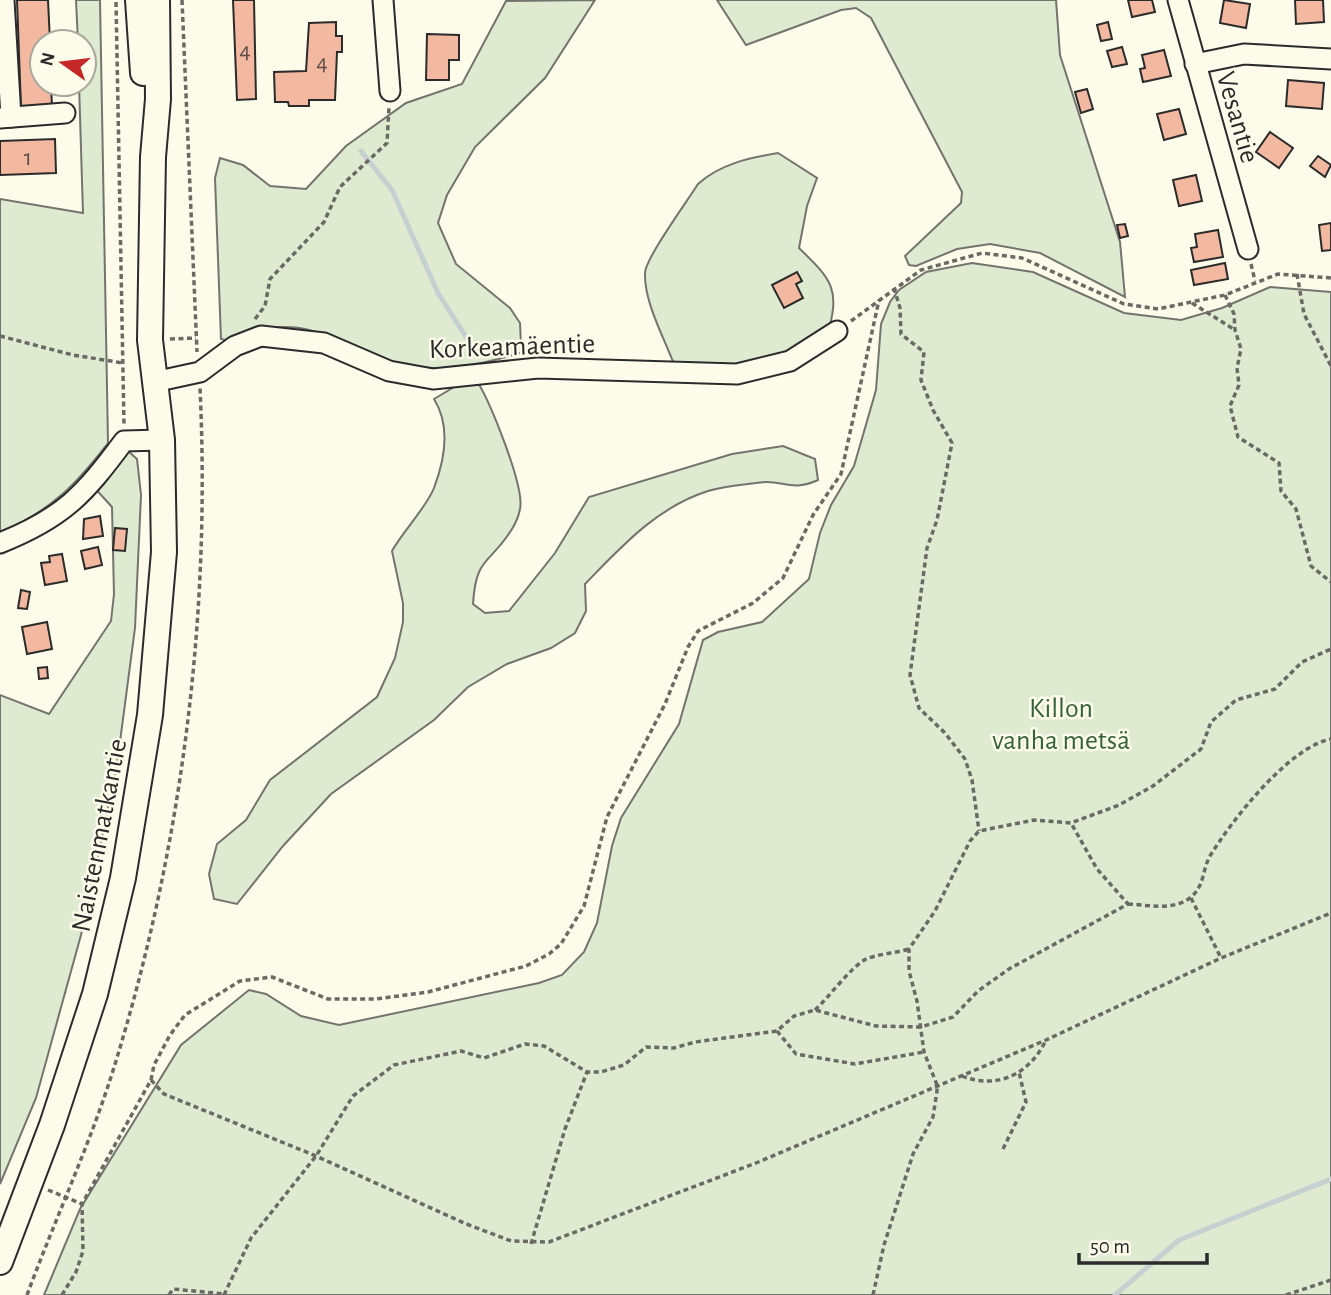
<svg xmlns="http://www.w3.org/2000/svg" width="1331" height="1295" font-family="'Alegreya Sans',sans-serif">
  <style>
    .green { fill: #deebd1; stroke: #74746e; stroke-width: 2 }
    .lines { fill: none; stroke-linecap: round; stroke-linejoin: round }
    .stream { stroke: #c7d0d0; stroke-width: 5 }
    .building { fill: #f2b8a0; stroke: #2b2b2b; stroke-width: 2 }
    .minor-casing { stroke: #2b2b2b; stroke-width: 23 }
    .major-casing { stroke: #2b2b2b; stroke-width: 28 }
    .path { stroke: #6a6964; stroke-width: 3.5; stroke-dasharray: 5 3.5; stroke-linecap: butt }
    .minor { stroke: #fdfbea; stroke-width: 19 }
    .major { stroke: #fdfbea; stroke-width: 24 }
    .labels { text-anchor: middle; stroke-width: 5; stroke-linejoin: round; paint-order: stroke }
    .number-label { font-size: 24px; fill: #5d4e48 }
    .street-label { font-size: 28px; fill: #2b2b2b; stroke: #fdfbea }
    .park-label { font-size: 28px; fill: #34623c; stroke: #fdfbea }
  </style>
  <rect width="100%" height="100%" fill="#fdfbea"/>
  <!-- green -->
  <g class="green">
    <path d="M76 0H100L108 443C74 487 51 510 0 533V199L83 213 79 84H84V42H78Z"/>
    <path d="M595 0 545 78 475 147 447 195 438 223 456 264 510 308 520 323 521 345 527 351C489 362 453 373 412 366 340 355 311 302 230 341L221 339 215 178 220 158 243 165 270 186 306 189 346 146 406 103 462 84 506 1Z"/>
    <polygon points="717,0 1056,0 1060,55 1120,242 1125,297 1040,253 990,244 957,249 916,266 909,265 905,256 961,203 962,192 871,18 856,8 841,10 746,45"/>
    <path d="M778 153 817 178 807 206 799 248C832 280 841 289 827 336L771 364 675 367C665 339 644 303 645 273 645 259 688 200 698 184 720 164 749 158 778 153Z"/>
    <polygon points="972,263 1033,272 1124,313 1181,320 1222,308 1270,287 1331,292 1331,1295 44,1295 80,1209 181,1045 249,990 266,994 301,1016 339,1025 539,983 562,975 584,952 597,923 612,846 621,818 679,724 703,640 718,632 762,622 809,579 820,533 831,505 854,466 876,390 881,324 890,302 899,290 926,272"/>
    <path d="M466 380 477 381C490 402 525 487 520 509 519 515 515 524 512 529 490 565 476 555 473 604L485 613 509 611 555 553 589 497 732 454 783 446 815 459 818 480C790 493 782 478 756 483 740 485 723 486 708 491 657 507 621 547 585 584L586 611 575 633 551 648 507 664 468 687 434 720 331 794 283 846 237 904 214 899 209 874 217 844 246 820 270 780 377 697 395 658 403 622V603L392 551C403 531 426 508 434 488 445 459 451 426 434 399Z"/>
    <polygon points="128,451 137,459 141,495 135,628 116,772 81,935 36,1098 0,1184 0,695 49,714 111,621 114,594 112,507 92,485"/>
  </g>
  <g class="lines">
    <!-- stream -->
    <g class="stream">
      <polyline points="361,151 392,190 438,293 468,340"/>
      <polyline points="1115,1295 1179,1240 1331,1179"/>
    </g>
  </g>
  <!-- building -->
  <g class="building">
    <polygon points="17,0 48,0 50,42 42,42 42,84 51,84 52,107 21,108"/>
    <polygon points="233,0 254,0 256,99 237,100"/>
    <polygon points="1128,0 1152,0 1155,12 1132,17"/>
    <polygon points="1224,0 1250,4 1246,28 1220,23"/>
    <polygon points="1295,0 1323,0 1324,22 1296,24"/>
    <polygon points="336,22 336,36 342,36 342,52 337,52 335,100 309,100 309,106 289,106 288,102 275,102 274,72 306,71 309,23"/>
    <polygon points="1108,22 1112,39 1101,41 1097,25"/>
    <polygon points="427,34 459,35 459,60 449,60 449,80 426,80"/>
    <polygon points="1122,47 1127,64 1112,67 1107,51"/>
    <polygon points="1164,50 1171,76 1143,82 1140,69 1145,68 1142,55"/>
    <polygon points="1288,80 1324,83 1322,109 1286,106"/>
    <polygon points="1087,89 1093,109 1081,113 1075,92"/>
    <polygon points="1179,109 1186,134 1164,140 1157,114"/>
    <polygon points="1270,132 1293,148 1279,168 1256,152"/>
    <polygon points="55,139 56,173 0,175 0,141"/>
    <polygon points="1318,156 1331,165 1325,177 1310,166"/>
    <polygon points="1196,175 1202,201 1179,206 1173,180"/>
    <polygon points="1331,223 1331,250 1322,251 1319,225"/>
    <polygon points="1125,224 1128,236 1120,238 1117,225"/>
    <polygon points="1218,230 1223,257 1194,262 1191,248 1197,247 1195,234"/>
    <polygon points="1225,263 1228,279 1194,285 1191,270"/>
    <polygon points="797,272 802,281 796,284 803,298 784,308 772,285"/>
    <polygon points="100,516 103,536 83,539 84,519"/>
    <polygon points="115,528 127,529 125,551 113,550"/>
    <polygon points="98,547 102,565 85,569 81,551"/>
    <polygon points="62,554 67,581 45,585 41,563 50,562 49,556"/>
    <polygon points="21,590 30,592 27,609 18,608"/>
    <polygon points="47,622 52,649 27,654 22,627"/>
    <polygon points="47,667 48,678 39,679 38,668"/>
  </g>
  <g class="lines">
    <!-- minor casing -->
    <g class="minor-casing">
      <g id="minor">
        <polyline points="4,0 11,117"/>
        <polyline points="383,0 390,91"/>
        <polyline points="1178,0 1248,249"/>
        <polyline points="1195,64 1244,54 1331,59"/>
        <polyline points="0,118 65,113"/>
        <polyline points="154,382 200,372 235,346 261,336 324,343 389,371 433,379 538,368 737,374 790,361 837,331"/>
        <path d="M0 543C63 518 84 495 124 441L162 440"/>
      </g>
    </g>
    <!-- major casing -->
    <g class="major-casing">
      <g id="major">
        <polyline points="138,0 143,73"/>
        <polyline points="0,1262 52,1125 95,994 123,878 150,715 164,552 162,440 150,340 153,157 158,99 157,0"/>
      </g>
    </g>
    <!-- path -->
    <g class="path">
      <polyline points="182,0 197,352"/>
      <polyline points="116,2 124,425"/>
      <polyline points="1251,264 1255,281"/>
      <polyline points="1297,274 1304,314 1331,366"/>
      <polyline points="894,288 900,308 901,334 924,352 921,380 933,410 952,443 937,520 927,548 910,675 919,708 945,733 965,759 972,780 979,831"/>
      <polyline points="1225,295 1234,314 1235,330 1241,349 1237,368 1239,385 1230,406 1238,437 1279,463 1281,491 1296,509 1311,566 1331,582"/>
      <polyline points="1192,303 1235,330"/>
      <polyline points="255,319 265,306 270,279 324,222 340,187 387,143 389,107"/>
      <polyline points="851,321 921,270 982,253 1022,258 1124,304 1158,309 1225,295 1278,274 1331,278"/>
      <polyline points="0,336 73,355 123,363"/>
      <polyline points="170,339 196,338"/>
      <polyline points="1191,898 1221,958"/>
      <path d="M1128 904C1149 905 1172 911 1190 898 1205 886 1202 870 1210 856 1232 820 1289 747 1331 739"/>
      <path d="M815 1010C830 996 850 968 866 959 878 954 896 953 909 949"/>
      <polyline points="777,1031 796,1054 855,1064 924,1052"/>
      <path d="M962 1076C997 1090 1030 1074 1046 1040"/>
      <polyline points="151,1080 164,1094 316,1156 464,1223 511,1241 549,1242 756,1163 1046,1040 1221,958 1331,913"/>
      <polyline points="1003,1149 1026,1102 1019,1072"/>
      <polyline points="48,1190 82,1204"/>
      <polyline points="531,1244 565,1129 587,1072"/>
      <path d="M27 1295C54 1222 87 1151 111 1077 181 855 211 620 200 388"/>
      <polyline points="62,1295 76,1272 83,1251 82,1204 151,1080 154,1065 170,1035 185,1015 240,981 272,977 328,999 376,999 428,992 526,966 549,954 561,944 584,906 607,817 665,704 688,647 698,631 753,603 783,578 813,515 841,474 879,300"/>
      <polyline points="169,1295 173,1289 225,1294"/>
      <polyline points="224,1295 251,1238 316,1156 353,1096 394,1065 461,1051 484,1058 525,1044 544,1046 587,1072 601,1072 624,1065 646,1047 674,1048 695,1042 777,1031 794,1016 815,1010 876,1026 921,1027 953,1017 978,991 1009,969 1128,904 1097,869 1071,823"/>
      <polyline points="873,1295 884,1245 913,1154 933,1117 937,1091 937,1085 924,1052 917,1001 909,971 909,949 935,911 970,841 979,831 1034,820 1071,823 1119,805 1153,786 1201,749 1211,722 1236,700 1275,689 1302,662 1331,649"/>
      <polyline points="1286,1295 1331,1280"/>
    </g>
    <!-- minor -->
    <use href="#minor" class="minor"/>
    <!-- major -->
    <use href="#major" class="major"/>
  </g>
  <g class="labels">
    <!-- number labels -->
    <g class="number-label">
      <text x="245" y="58">4</text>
      <text x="322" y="70">4</text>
      <text x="28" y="165">1</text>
    </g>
    <!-- street labels -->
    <g class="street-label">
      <text transform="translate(1239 117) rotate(74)" y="10">Vesantie</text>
      <text transform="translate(512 345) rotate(-2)" y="10">Korkeamäentie</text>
      <text transform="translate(98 835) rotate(-79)" y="10">Naistenmatkantie</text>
    </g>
    <!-- park labels -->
    <g class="park-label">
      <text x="1061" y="717">Killon<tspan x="1061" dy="32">vanha metsä</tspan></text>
    </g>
  </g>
  <!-- north arrow -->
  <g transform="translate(63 63) rotate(284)"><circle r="33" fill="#fdfbea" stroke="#a9a89e" stroke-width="2"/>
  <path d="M0-5L12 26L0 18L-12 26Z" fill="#c62828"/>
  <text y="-10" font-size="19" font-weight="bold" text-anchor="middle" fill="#2b2b2b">N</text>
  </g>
  <!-- scale -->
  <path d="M1079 1253v10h128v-10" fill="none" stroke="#2b2b2b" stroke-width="3.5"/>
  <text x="1090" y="1253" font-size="21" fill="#2b2b2b" stroke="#fdfbea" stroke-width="5" paint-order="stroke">50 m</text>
</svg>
